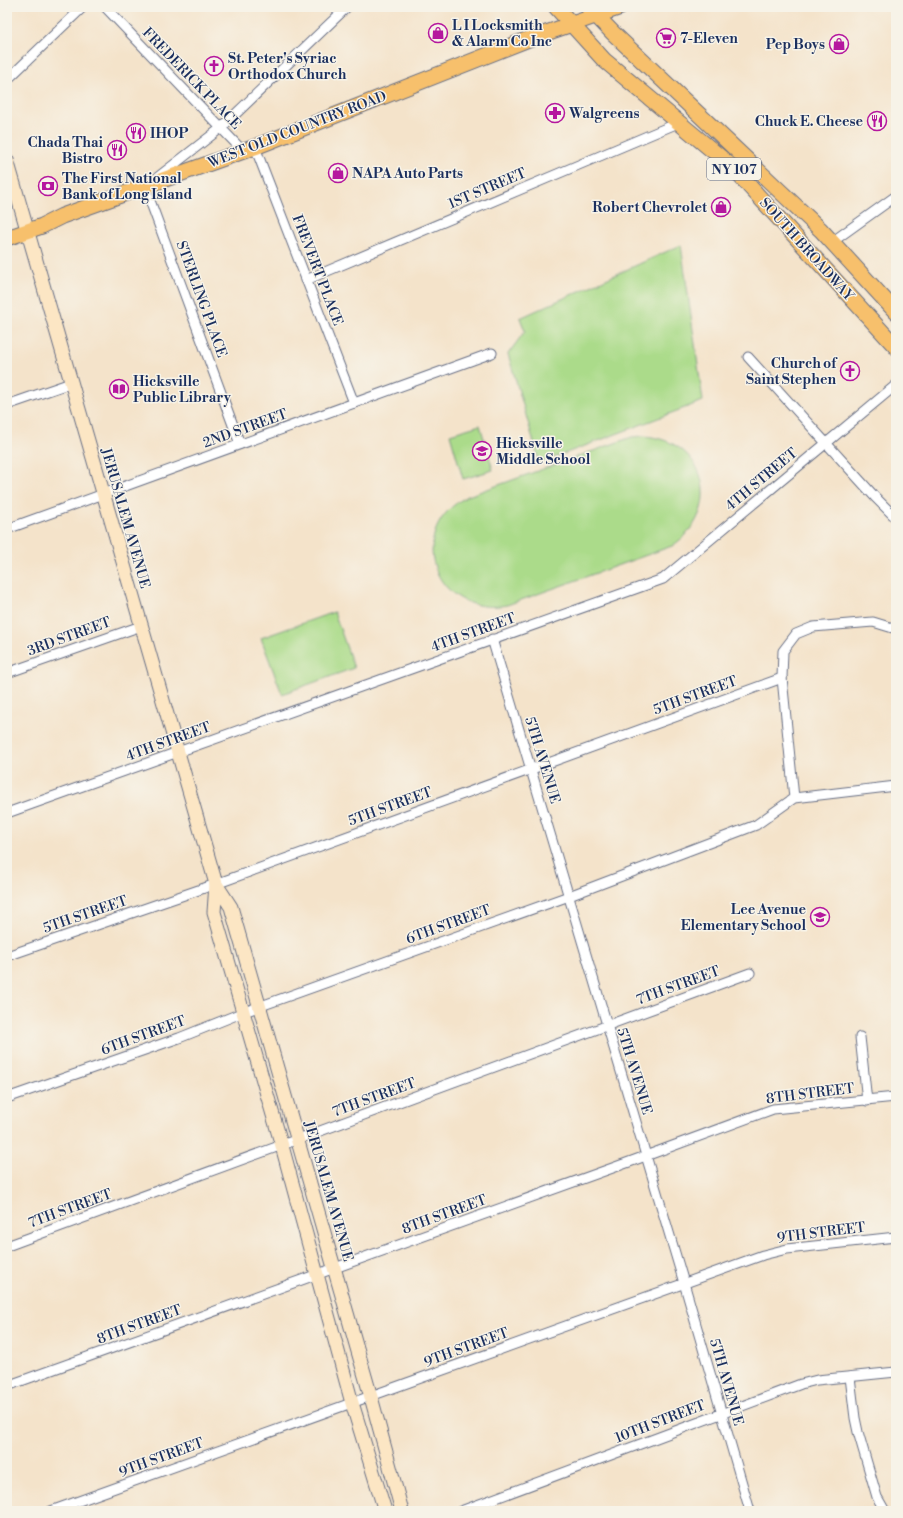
<svg xmlns="http://www.w3.org/2000/svg" width="903" height="1518" font-family="'Libre Bodoni',serif">
  <style>
    .green { fill: #abdb8a; stroke: #638574 }
    .lines { fill: none; stroke-linecap: round; stroke-linejoin: round }
    .street-casing { stroke: #676e84; stroke-width: 11 }
    .secondary-casing { stroke: #676e84; stroke-width: 15 }
    .primary-casing { stroke: #676e84; stroke-width: 17 }
    .street { stroke: #fff; stroke-width: 9 }
    .secondary { stroke: #fce6c4; stroke-width: 13 }
    .primary { stroke: #f7c06c; stroke-width: 15 }
    .labels { text-anchor: middle; stroke-width: 3; stroke-linejoin: round; paint-order: stroke }
    .shield { fill: #f7f3e8; stroke: #5d6a87; stroke-width: 1 }
    .shield-label { font-size: 13px; font-weight: bold; fill: #1b2f5e }
    .poi-label { font-size: 14px; font-weight: bold; fill: #1b2f5e; stroke: #f7f3e8; text-anchor: start }
    .street-label { font-size: 14px; fill: #1b2f5e; stroke: #f7f3e8 }
  </style>
  <rect width="100%" height="100%" fill="#f7f3e8"/>
  <filter id="ink" filterUnits="userSpaceOnUse"><feTurbulence type="fractalNoise" baseFrequency=".025" numOctaves="2"/><feDisplacementMap in="SourceGraphic" scale="8" xChannelSelector="R" yChannelSelector="G"/><feConvolveMatrix kernelMatrix="1 2 1 2 8 2 1 2 1" color-interpolation-filters="sRGB"/></filter>
  <filter id="wash" filterUnits="userSpaceOnUse"><feTurbulence type="fractalNoise" baseFrequency=".012" numOctaves="4" result="noise"/><feDisplacementMap in="SourceGraphic" scale="16" xChannelSelector="R" yChannelSelector="G"/><feGaussianBlur stdDeviation="0.9" result="paint"/><feColorMatrix in="noise" values="0 0 0 0 0 0 0 0 0 0 0 0 0 0 0 0 0 1.4 0 .05"/><feComposite in="paint" operator="in"/></filter>
  <g filter="url(#wash)">
    <rect width="100%" height="100%" fill="#f4e3ca"/>
    <!-- green -->
    <g class="green">
      <polygon points="681,245 703,401 540,463 508,354 525,331 520,318"/>
      <polygon points="480,425 493,470 463,479 450,434"/>
      <path d="M643 436C707 440 725 511 672 546L507 605C434 619 402 530 468 496L632 437Z"/>
      <polygon points="334,612 354,668 282,694 261,638"/>
    </g>
  </g>
  <g filter="url(#ink)">
    <g class="lines">
      <!-- street casing -->
      <g class="street-casing">
        <g id="street">
          <polyline points="105,7 243,151"/>
          <polyline points="7,80 83,7"/>
          <polyline points="255,147 354,403"/>
          <polyline points="832,242 896,196"/>
          <polyline points="306,280 678,123"/>
          <polyline points="748,357 875,497 896,518"/>
          <polyline points="7,405 71,383"/>
          <polyline points="240,444 145,187 221,128 347,7"/>
          <polyline points="7,529 492,353"/>
          <polyline points="492,639 684,1283 750,1511"/>
          <polyline points="7,673 141,626"/>
          <polyline points="794,798 782,678 783,651 796,634 813,627 873,622 896,629"/>
          <polyline points="7,813 663,579 896,385"/>
          <polyline points="7,956 216,884 782,678"/>
          <polyline points="860,1037 867,1101"/>
          <polyline points="7,1098 179,1038 244,1012 569,896 756,825 794,798 896,786"/>
          <polyline points="7,1246 750,973"/>
          <polyline points="850,1377 855,1418 858,1432 877,1497 885,1511"/>
          <polyline points="7,1386 632,1161 773,1109 896,1097"/>
          <polyline points="51,1511 763,1255 787,1249 896,1237"/>
          <polyline points="461,1511 801,1384 817,1380 896,1372"/>
        </g>
      </g>
      <!-- secondary casing -->
      <g class="secondary-casing">
        <g id="secondary">
          <polyline points="7,160 216,884 231,907 371,1397 402,1511"/>
          <polyline points="216,884 214,912 282,1146 352,1403 385,1511"/>
        </g>
      </g>
      <!-- primary casing -->
      <g class="primary-casing">
        <g id="primary">
          <polyline points="556,7 604,60 731,166 896,347"/>
          <polyline points="588,7 613,33 821,230 896,312"/>
          <polyline points="7,238 42,226 62,216 255,147 526,40 621,7"/>
        </g>
      </g>
      <!-- street -->
      <use href="#street" class="street"/>
      <!-- secondary -->
      <use href="#secondary" class="secondary"/>
      <!-- primary -->
      <use href="#primary" class="primary"/>
    </g>
  </g>
  <!-- icons -->
  <defs>
    <g id="shop-ring" transform="scale(1)"><circle r="9.5" fill="#f7f3e8" stroke="#b5179e" stroke-width="1.5"/><path d="M-5-2.5h2.3a2.7 3.5 0 0 1 5.4 0H5L5.5 6h-11ZM-1.5-2.5h3a1.5 2.3 0 0 0-3 0Z" fill="#b5179e"/></g>
    <g id="supermarket-ring" transform="scale(1)"><circle r="9.5" fill="#f7f3e8" stroke="#b5179e" stroke-width="1.5"/><path d="M-6-5.5h2.5l.6 2H6L4.5 2H-2.5L-4.4-4H-6ZM-1.5 3.2a1.3 1.3 0 1 0 .1 0ZM3 3.2a1.3 1.3 0 1 0 .1 0Z" fill="#b5179e"/></g>
    <g id="church-ring" transform="scale(1)"><circle r="9.5" fill="#f7f3e8" stroke="#b5179e" stroke-width="1.5"/><path d="M-1.2-6h2.4v3.5h3.3v2.4h-3.3V6h-2.4V-.1h-3.3v-2.4h3.3Z" fill="#b5179e"/></g>
    <g id="pharmacy-ring" transform="scale(1)"><circle r="9.5" fill="#f7f3e8" stroke="#b5179e" stroke-width="1.5"/><path d="M-2-6h4v4h4v4h-4v4h-4v-4h-4v-4h4Z" fill="#b5179e"/></g>
    <g id="restaurant-ring" transform="scale(1)"><circle r="9.5" fill="#f7f3e8" stroke="#b5179e" stroke-width="1.5"/><path d="M-5-6h1v4h1v-4h1v4h1v-4h1v5L-1.5 .5V6h-2V.5L-5-1ZM5-6V6H3V1.5H1.5Q1.5-4 5-6Z" fill="#b5179e"/></g>
    <g id="bank-ring" transform="scale(1)"><circle r="9.5" fill="#f7f3e8" stroke="#b5179e" stroke-width="1.5"/><path d="M-6-4H6V4H-6ZM0-2.3a2.3 2.3 0 1 0 0 4.6a2.3 2.3 0 1 0 0-4.6Z" fill="#b5179e"/></g>
    <g id="library-ring" transform="scale(1)"><circle r="9.5" fill="#f7f3e8" stroke="#b5179e" stroke-width="1.5"/><path d="M-6-4Q-3-5.5-.7-3.5V5Q-3 3-6 4ZM6-4Q3-5.5 .7-3.5V5Q3 3 6 4Z" fill="#b5179e"/></g>
    <g id="school-ring" transform="scale(1)"><circle r="9.5" fill="#f7f3e8" stroke="#b5179e" stroke-width="1.5"/><path d="M0-5L7-2L0 1L-7-2ZM-4 1L0 2.5L4 1V4Q0 6-4 4Z" fill="#b5179e"/></g>
  </defs>
  <g fill-rule="evenodd">
    <use href="#shop-ring" x="438" y="33"/>
    <use href="#supermarket-ring" x="666" y="38"/>
    <use href="#shop-ring" x="839" y="44"/>
    <use href="#church-ring" x="214" y="66"/>
    <use href="#pharmacy-ring" x="555" y="113"/>
    <use href="#restaurant-ring" x="877" y="121"/>
    <use href="#restaurant-ring" x="136" y="133"/>
    <use href="#restaurant-ring" x="117" y="150"/>
    <use href="#shop-ring" x="338" y="173"/>
    <use href="#bank-ring" x="48" y="186"/>
    <use href="#shop-ring" x="721" y="207"/>
    <use href="#church-ring" x="850" y="371"/>
    <use href="#library-ring" x="119" y="389"/>
    <use href="#school-ring" x="482" y="451"/>
    <use href="#school-ring" x="820" y="917"/>
  </g>
  <g class="labels">
    <!-- shield labels -->
    <rect class="shield" x="707" y="158" width="54" height="22" rx="3"/>
    <g class="shield-label">
      <text x="734" y="174">NY 107</text>
    </g>
    <!-- poi labels -->
    <g class="poi-label">
      <text x="452" y="30">L I Locksmith<tspan x="452" dy="16">&amp; Alarm Co Inc</tspan></text>
      <text x="680" y="43">7-Eleven</text>
      <text x="825" y="49" text-anchor="end">Pep Boys</text>
      <text x="228" y="63">St. Peter's Syriac<tspan x="228" dy="16">Orthodox Church</tspan></text>
      <text x="569" y="118">Walgreens</text>
      <text x="863" y="126" text-anchor="end">Chuck E. Cheese</text>
      <text x="150" y="138">IHOP</text>
      <text x="103" y="147" text-anchor="end">Chada Thai<tspan x="103" dy="16">Bistro</tspan></text>
      <text x="352" y="178">NAPA Auto Parts</text>
      <text x="62" y="183">The First National<tspan x="62" dy="16">Bank of Long Island</tspan></text>
      <text x="707" y="212" text-anchor="end">Robert Chevrolet</text>
      <text x="836" y="368" text-anchor="end">Church of<tspan x="836" dy="16">Saint Stephen</tspan></text>
      <text x="133" y="386">Hicksville<tspan x="133" dy="16">Public Library</tspan></text>
      <text x="496" y="448">Hicksville<tspan x="496" dy="16">Middle School</tspan></text>
      <text x="806" y="914" text-anchor="end">Lee Avenue<tspan x="806" dy="16">Elementary School</tspan></text>
    </g>
    <!-- street labels -->
    <g class="street-label">
      <text transform="translate(192 78) rotate(46)" y="5">FREDERICK PLACE</text>
      <text transform="translate(297 129) rotate(-21)" y="5">WEST OLD COUNTRY ROAD</text>
      <text transform="translate(487 188) rotate(-23)" y="5">1ST STREET</text>
      <text transform="translate(807 249) rotate(48)" y="5">SOUTH BROADWAY</text>
      <text transform="translate(318 270) rotate(69)" y="5">FREVERT PLACE</text>
      <text transform="translate(202 299) rotate(70)" y="5">STERLING PLACE</text>
      <text transform="translate(245 428) rotate(-20)" y="5">2ND STREET</text>
      <text transform="translate(761 479) rotate(-40)" y="5">4TH STREET</text>
      <text transform="translate(126 518) rotate(74)" y="5">JERUSALEM AVENUE</text>
      <text transform="translate(473 632) rotate(-20)" y="5">4TH STREET</text>
      <text transform="translate(69 636) rotate(-20)" y="5">3RD STREET</text>
      <text transform="translate(695 695) rotate(-20)" y="5">5TH STREET</text>
      <text transform="translate(168 741) rotate(-20)" y="5">4TH STREET</text>
      <text transform="translate(543 760) rotate(73)" y="5">5TH AVENUE</text>
      <text transform="translate(390 806) rotate(-20)" y="5">5TH STREET</text>
      <text transform="translate(85 914) rotate(-19)" y="5">5TH STREET</text>
      <text transform="translate(448 924) rotate(-20)" y="5">6TH STREET</text>
      <text transform="translate(678 985) rotate(-20)" y="5">7TH STREET</text>
      <text transform="translate(143 1035) rotate(-20)" y="5">6TH STREET</text>
      <text transform="translate(635 1071) rotate(73)" y="5">5TH AVENUE</text>
      <text transform="translate(810 1093) rotate(-7)" y="5">8TH STREET</text>
      <text transform="translate(374 1097) rotate(-20)" y="5">7TH STREET</text>
      <text transform="translate(329 1191) rotate(74)" y="5">JERUSALEM AVENUE</text>
      <text transform="translate(70 1208) rotate(-20)" y="5">7TH STREET</text>
      <text transform="translate(444 1214) rotate(-20)" y="5">8TH STREET</text>
      <text transform="translate(821 1232) rotate(-7)" y="5">9TH STREET</text>
      <text transform="translate(139 1324) rotate(-20)" y="5">8TH STREET</text>
      <text transform="translate(466 1347) rotate(-20)" y="5">9TH STREET</text>
      <text transform="translate(727 1382) rotate(74)" y="5">5TH AVENUE</text>
      <text transform="translate(660 1421) rotate(-21)" y="5">10TH STREET</text>
      <text transform="translate(161 1457) rotate(-20)" y="5">9TH STREET</text>
    </g>
  </g>
  <!-- margin -->
  <rect width="903" height="1518" fill="none" stroke="#f7f3e8" stroke-width="24"/>
</svg>
